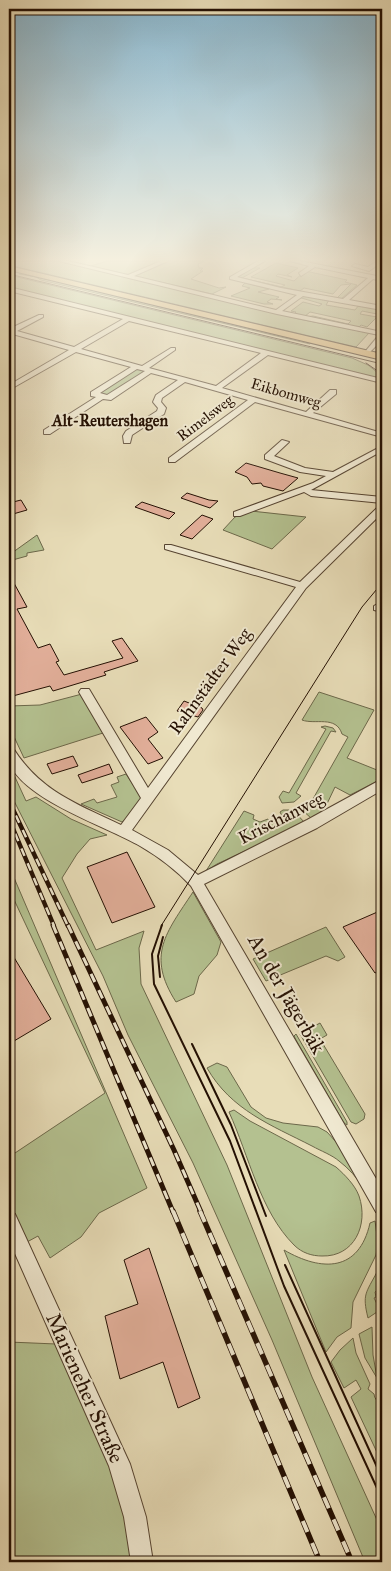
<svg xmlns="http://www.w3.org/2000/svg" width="391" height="1571" font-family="'IM FELL Great Primer',serif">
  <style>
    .green { fill: #b4c190; stroke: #6c684a }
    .building { fill: #e2af9a; stroke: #241003 }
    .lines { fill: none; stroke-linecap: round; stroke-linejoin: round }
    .minor-casing { stroke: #554330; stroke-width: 2 }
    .major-casing { stroke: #241003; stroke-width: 2 }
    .minor { fill: #f0e9d1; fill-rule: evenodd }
    .major { fill: #e4be7c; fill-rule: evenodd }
    .tram-far1 { stroke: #241003; stroke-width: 1 }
    .tram { stroke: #241003; stroke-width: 2 }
    .rail-far2-casing { stroke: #241003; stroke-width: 4.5 }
    .rail-far1-casing { stroke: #241003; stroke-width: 5 }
    .rail-casing { stroke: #241003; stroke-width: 5.5 }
    .rail-far2 { stroke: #f0e9d1; stroke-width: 2.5; stroke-dasharray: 8; stroke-linecap: butt }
    .rail-far1 { stroke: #f0e9d1; stroke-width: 3; stroke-dasharray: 9; stroke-linecap: butt }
    .rail { stroke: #f0e9d1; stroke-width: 4; stroke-dasharray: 12; stroke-linecap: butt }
    .labels { text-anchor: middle; stroke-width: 4; stroke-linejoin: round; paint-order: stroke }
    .far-street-label { font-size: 15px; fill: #241003; stroke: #f0e9d1 }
    .far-neighbourhood-label { font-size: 16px; font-weight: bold; fill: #241003; stroke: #f0e9d1 }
    .street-label { font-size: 18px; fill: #241003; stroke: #f0e9d1 }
    .near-street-label { font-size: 21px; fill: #241003; stroke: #f0e9d1 }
  </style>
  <rect width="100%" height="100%" fill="#e8ddb8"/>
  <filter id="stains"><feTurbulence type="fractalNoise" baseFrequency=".004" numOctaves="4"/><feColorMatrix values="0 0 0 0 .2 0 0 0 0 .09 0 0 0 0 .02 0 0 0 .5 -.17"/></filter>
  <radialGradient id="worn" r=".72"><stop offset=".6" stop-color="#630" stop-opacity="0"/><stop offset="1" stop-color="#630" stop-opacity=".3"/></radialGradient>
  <!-- green -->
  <g class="green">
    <polygon points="9,261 58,261 299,319 369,333 356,347 9,265"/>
    <polygon points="107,261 162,261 129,275 91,266"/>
    <polygon points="168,261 204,261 198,264 199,268 203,268 200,271 203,271 191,279 219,288 226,287 212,294 134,276"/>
    <polygon points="276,263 298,268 287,275 292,277 278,274 276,276 294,281 305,271 347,280 345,282 357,285 341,299 337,298 351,284 341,285 333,294 304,288 300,291 237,277 253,268 260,268 242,278 281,287 285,285 251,277"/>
    <polygon points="20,273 312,342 310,344 41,280 36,277 19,274"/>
    <polygon points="9,275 352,358 368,365 382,376 382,381 9,289"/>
    <polygon points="245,283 269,289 258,292 279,297 276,299 282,300 271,299 267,302 273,304 264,304 231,296 250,288 242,286"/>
    <polygon points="300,295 329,300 326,305 355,310 359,305 382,310 382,315 362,311 360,314 377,317 367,327 361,325 358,328 305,317 313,316 348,324 351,321 310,312 304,317 294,314 296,312 291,311 303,302 319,306 322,304 298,297"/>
    <polygon points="138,367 150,371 108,397 98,393"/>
    <polygon points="251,511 306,517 272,549 223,530 235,517"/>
    <polygon points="37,535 44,550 27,553 27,556 9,561 9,555"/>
    <path d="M319 692 374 710 347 758 382 772 378 781 350 795 335 787 325 808 312 819 300 808 304 804 309 806 348 737 342 734C336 715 315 725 302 720Z"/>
    <polygon points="82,694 103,733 24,758 9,726 9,706 40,705"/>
    <polygon points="325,726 333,728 336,732 331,731 296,793 301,796 294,802 282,803 279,797 283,791 289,793 326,729 321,727"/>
    <polygon points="9,764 26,801 36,797 71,819 107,835 90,839 77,854 62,878 96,950 144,931 139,948 141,984 227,1165 312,1377 382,1531 382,1562 365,1562 272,1340 193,1163 128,1035 103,976 12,797 9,789"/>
    <polygon points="126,774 142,798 128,818 122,822 81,804 94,799 97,803 117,797 111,785 119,782 117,777"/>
    <polygon points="283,810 293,810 305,823 217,864 206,871 244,811 254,815 253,819 260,822 268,819 271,823 283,818 280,812"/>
    <polygon points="9,866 147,1188 99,1213 81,1237 50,1258 38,1236 27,1242 9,1203 9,1157 105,1093 9,889"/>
    <path d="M193 892 221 942 217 955 199 976 194 994 176 1002C146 955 166 933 193 892Z"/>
    <polygon points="326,927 345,957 338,961 326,956 266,981 253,959"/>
    <polygon points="320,1023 327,1035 320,1039 365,1114 364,1119 356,1124 351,1122 300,1034"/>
    <polygon points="296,1034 347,1122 347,1125 344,1123 296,1040 294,1036"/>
    <path d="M217 1063 227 1067 251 1107 266 1118 283 1123 318 1127 327 1132 337 1143 379 1209 382 1219C370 1198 359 1176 339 1161 332 1155 321 1151 312 1146 271 1125 231 1110 207 1068Z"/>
    <path d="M234 1110 250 1121 336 1167C345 1175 355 1185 359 1196 369 1225 354 1257 322 1256 312 1256 302 1253 294 1245 260 1211 249 1156 229 1112Z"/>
    <path d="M375 1221 378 1243 376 1255 353 1302 351 1328 337 1337 326 1352 284 1250C322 1272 359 1272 370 1223Z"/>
    <path d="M382 1267V1287L375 1292 376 1297 374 1298 380 1310 368 1318C362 1294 366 1293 377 1272H381Z"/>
    <polygon points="372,1327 373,1355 377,1378 365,1358 359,1334"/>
    <path d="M353 1338 356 1353 370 1384 368 1389 374 1394C374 1399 378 1400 379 1405 381 1411 379 1414 382 1420V1463L351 1397 361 1389 356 1380 344 1388 331 1362 340 1350Z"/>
    <polygon points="9,1342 56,1344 111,1467 126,1521 133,1562 9,1562"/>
  </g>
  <!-- building -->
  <g class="building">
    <polygon points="246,463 280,473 298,478 283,491 263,486 261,483 252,484 247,477 235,472"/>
    <polygon points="187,493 209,500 218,501 210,508 181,498"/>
    <polygon points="21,500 27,510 13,514 9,503"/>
    <polygon points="142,502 175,513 169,519 135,507"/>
    <polygon points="202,515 213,519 192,539 180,535"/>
    <polygon points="9,574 27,607 17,609 38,648 50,644 59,661 56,662 64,675 123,658 112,641 122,638 138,661 104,672 106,675 53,691 50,686 9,697"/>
    <polygon points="184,701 202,708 203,710 198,717 177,711"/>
    <polygon points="146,717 158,732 148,739 163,758 148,764 120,727"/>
    <polygon points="73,756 78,766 52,774 47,764"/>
    <polygon points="109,764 113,773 82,783 78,775"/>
    <polygon points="127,852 155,907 112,923 87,867"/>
    <polygon points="382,910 382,970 375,973 343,927"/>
    <polygon points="9,949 51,1019 9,1044"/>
    <polygon points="149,1248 200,1398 178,1408 163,1362 120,1379 105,1316 138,1304 124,1260"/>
  </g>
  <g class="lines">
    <!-- minor casing -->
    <g class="minor-casing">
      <g id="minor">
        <polygon points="59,261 68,261 128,275 161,261 168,261 134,276 276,310 297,295 230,279 230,277 258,261 265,261 237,277 281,288 343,299 368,278 315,267 301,276 299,273 309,266 290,261 300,261 382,277 382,281 373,279 349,300 382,306 382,310 303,296 282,311 382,332 382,340 367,355 364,353 379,335 277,314"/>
        <polygon points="377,261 382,262 369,271 352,266 355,264 368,267"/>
        <path d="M9 287 382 379V383L268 355 222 388 306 412 330 390H336V394L313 413 382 433V437L255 402 175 462H169V458L248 400 185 382 162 398 161 402 166 408 164 414 132 435 130 443H124L123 436 126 431 157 411 158 408 153 402 156 395 178 380 151 373 111 400 103 399 50 434H44V430L96 397 91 396V392L131 367 76 352 9 390V385L69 350 9 333V329L39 315H43V317L17 331 74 347 123 319 9 291ZM129 321 261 353 216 386 149 368 175 350V348H171L142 366 81 349ZM137 369 145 371 107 395 100 393Z"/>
        <polygon points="282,440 289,442 274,456 305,468 333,472 382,446 382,451 311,490 382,497 382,503 311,496 304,492 240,516 234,516 234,512 313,483 326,476 300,472 265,459 265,455"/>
        <path d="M382 505V513L306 588 132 830 168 850 198 875 307 820 382 779V790L317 828 204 884 382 1189V1215L376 1212 191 886C176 870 159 857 140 846 106 826 23 800 9 762 8 757 9 751 9 747L13 748C40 791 77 804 121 825L141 798 79 692 81 689H89L148 788 296 587 165 549V545H171L300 582 379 506Z"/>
        <polygon points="382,601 382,612 374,610 374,606"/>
        <polygon points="9,1211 15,1214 130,1464 146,1517 153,1562 131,1562 124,1517 109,1466 9,1240"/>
      </g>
    </g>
    <!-- major casing -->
    <g class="major-casing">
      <polygon id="major" points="9,266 382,354 382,360 9,270"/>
    </g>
    <!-- minor -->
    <use href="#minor" class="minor"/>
    <!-- major -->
    <use href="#major" class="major"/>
    <!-- tram-far1 -->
    <g class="tram-far1">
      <polyline points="9,274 382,364"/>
      <polyline points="366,363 382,374"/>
      <polyline points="161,926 362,607 382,583"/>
    </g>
    <!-- tram -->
    <g class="tram">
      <polyline points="162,925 152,954 154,984 230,1141 284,1286 382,1499"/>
      <polyline points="160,977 158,956 163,937"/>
      <polyline points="192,1044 231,1125 266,1216"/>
      <polyline points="285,1265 382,1478"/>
    </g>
    <!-- rail-far2 casing -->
    <g class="rail-far2-casing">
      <g id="rail-far2">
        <polyline points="9,801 68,926"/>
        <polyline points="9,819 54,926"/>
      </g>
    </g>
    <!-- rail-far1 casing -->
    <g class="rail-far1-casing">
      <g id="rail-far1">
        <polyline points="53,925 173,1212"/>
        <polyline points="68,925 174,1150 201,1212"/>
      </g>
    </g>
    <!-- rail casing -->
    <g class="rail-casing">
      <g id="rail">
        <polyline points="173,1211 320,1562"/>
        <polyline points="200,1211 352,1562"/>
      </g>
    </g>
    <!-- rail-far2 -->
    <use href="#rail-far2" class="rail-far2"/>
    <!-- rail-far1 -->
    <use href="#rail-far1" class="rail-far1"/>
    <!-- rail -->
    <use href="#rail" class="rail"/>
  </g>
  <!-- sky -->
  <linearGradient id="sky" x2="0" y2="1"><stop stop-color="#88b7d0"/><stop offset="0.54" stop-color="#f5f0df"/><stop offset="1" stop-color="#f5f0df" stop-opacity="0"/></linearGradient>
  <rect width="391" height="481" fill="url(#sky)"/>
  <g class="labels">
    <!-- far-street labels -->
    <g class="far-street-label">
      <text transform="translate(286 393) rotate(16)" y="5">Eikbomweg</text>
      <text transform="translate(205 418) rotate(-37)" y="5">Rimelsweg</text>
    </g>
    <!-- far-neighbourhood labels -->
    <g class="far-neighbourhood-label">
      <text x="110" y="426">Alt-Reutershagen</text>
    </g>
    <!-- street labels -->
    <g class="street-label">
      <text transform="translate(210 681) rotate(-54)" y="6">Rahnstädter Weg</text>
      <text transform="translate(281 818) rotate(-27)" y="6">Krischanweg</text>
    </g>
    <!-- near-street labels -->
    <g class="near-street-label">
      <text transform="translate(287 994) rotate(60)" y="7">An der Jägerbäk</text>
      <text transform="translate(85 1388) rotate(66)" y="7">Marieneher Straße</text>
    </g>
  </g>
  <!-- margin -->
  <rect width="391" height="1571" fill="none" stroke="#e8ddb8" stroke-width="30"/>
  <rect x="10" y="10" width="371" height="1551" fill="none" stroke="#241003" stroke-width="2.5"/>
  <rect x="15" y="15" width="361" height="1541" fill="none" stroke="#241003"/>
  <rect width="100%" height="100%" filter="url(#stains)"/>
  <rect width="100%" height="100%" fill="url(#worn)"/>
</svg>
